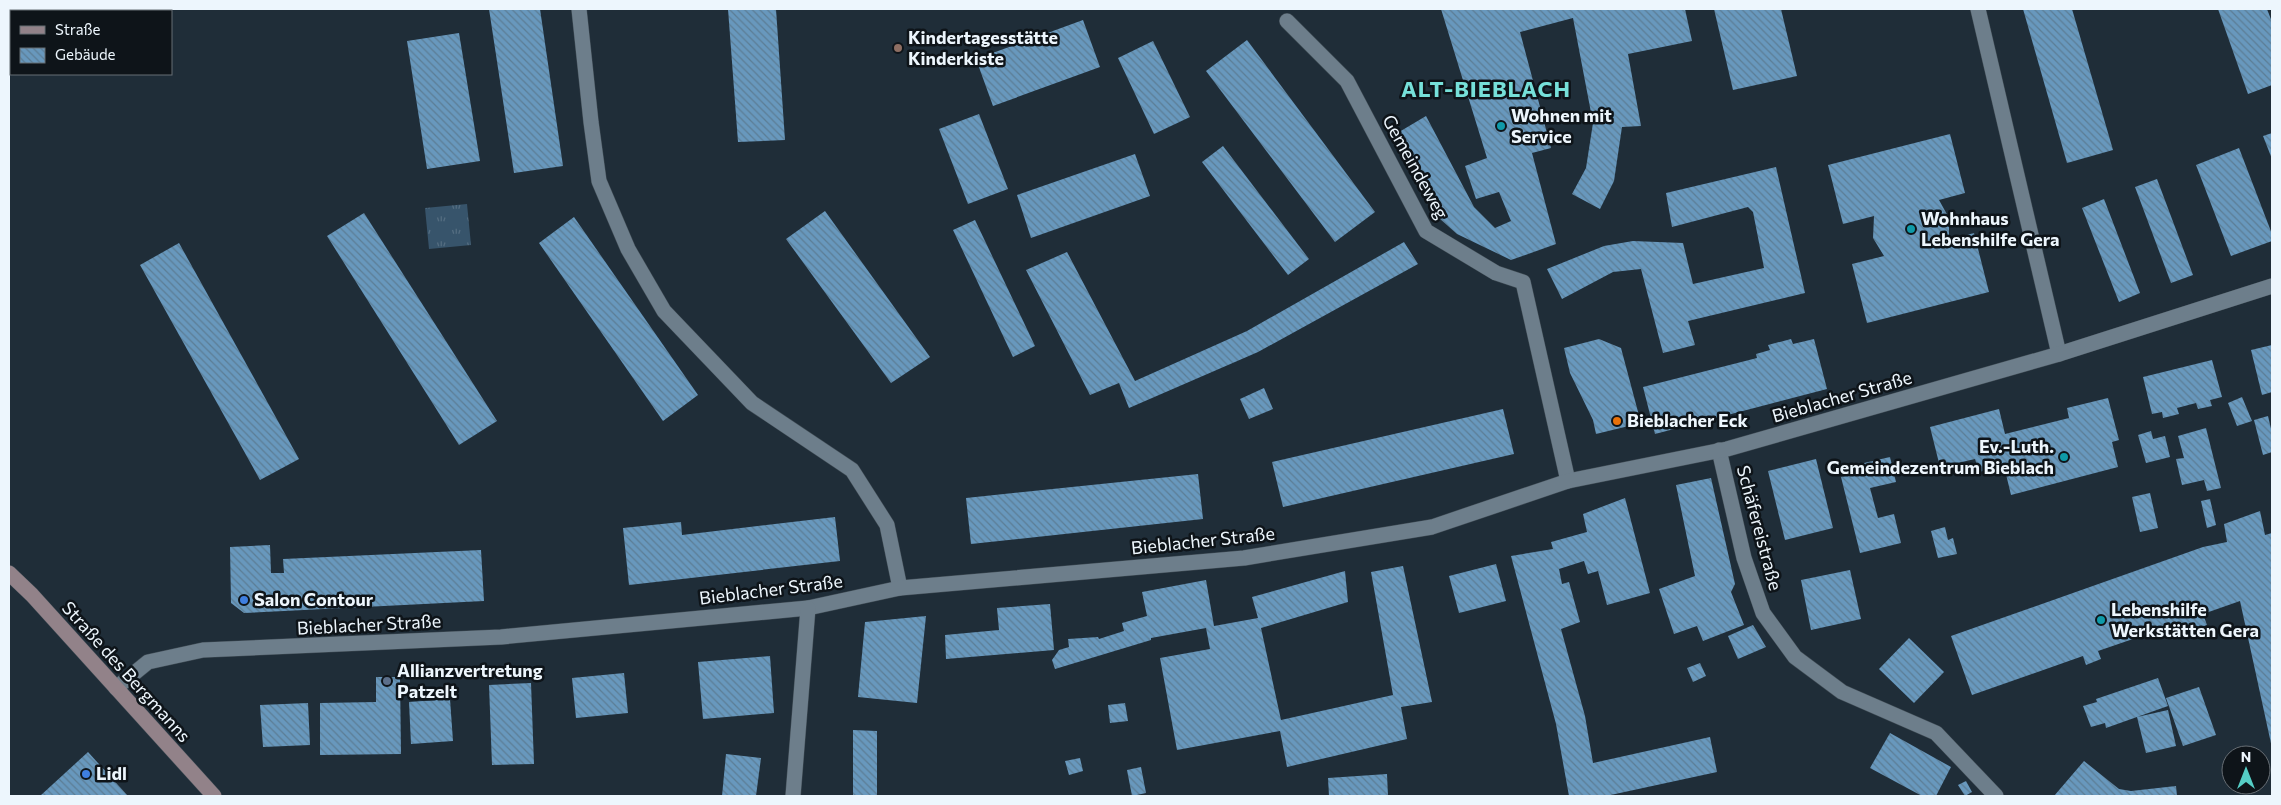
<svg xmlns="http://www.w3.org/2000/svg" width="2281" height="805" font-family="Commissioner,sans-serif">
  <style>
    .grass { fill: url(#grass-tufts) }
    .building { fill: url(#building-back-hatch) }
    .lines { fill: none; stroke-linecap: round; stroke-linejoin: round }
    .street-casing { stroke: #3f4b54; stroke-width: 16 }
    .secondary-casing { stroke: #3f4b54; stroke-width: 16 }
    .street { stroke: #6d7e8b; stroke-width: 15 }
    .secondary { stroke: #928289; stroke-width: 15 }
    .education-dot { fill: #8d6e63; stroke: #0e1419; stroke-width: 2 }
    .culture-dot { fill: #0f9aa8; stroke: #0e1419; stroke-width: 2 }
    .food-dot { fill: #e8710a; stroke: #0e1419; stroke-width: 2 }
    .shop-dot { fill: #3f7fe0; stroke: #0e1419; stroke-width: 2 }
    .service-dot { fill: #5c6f8a; stroke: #0e1419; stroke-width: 2 }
    .labels { text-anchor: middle; stroke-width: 5; stroke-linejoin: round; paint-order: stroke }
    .poi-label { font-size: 18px; font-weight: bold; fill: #edf6fd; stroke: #0e1419; text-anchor: start }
    .street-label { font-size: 18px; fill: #edf6fd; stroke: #0e1419 }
    .district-label { font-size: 22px; font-weight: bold; letter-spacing: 1px; fill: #76e0d9; stroke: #0e1419 }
  </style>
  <defs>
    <pattern id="grass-tufts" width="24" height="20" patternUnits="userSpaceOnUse" patternTransform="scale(1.25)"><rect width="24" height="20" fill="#37546b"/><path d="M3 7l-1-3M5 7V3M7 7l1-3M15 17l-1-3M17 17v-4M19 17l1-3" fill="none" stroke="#546d81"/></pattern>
    <pattern id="building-back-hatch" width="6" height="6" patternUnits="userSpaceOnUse" patternTransform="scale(1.25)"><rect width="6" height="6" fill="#6898bd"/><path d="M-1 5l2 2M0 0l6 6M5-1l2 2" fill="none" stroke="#5c7d95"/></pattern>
  </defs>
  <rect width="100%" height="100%" fill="#1f2d38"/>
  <!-- grass -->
  <polygon class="grass" points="467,204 471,245 429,249 425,208"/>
  <!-- building -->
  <g class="building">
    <polygon points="71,9 158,9 157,11 70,11"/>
    <polygon points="489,9 540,9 563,166 514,173"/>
    <polygon points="728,9 776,9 785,140 738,142"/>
    <polygon points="1441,9 1685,9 1692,41 1628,54 1641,126 1622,127 1614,181 1600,209 1572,194 1586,168 1593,123 1573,18 1520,32 1551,148 1532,153 1556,244 1511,260 1457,234 1439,218 1394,135 1426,116 1474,207 1495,228 1511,221 1499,192 1476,199 1465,166 1487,158"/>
    <polygon points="1714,9 1781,9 1797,76 1733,90"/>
    <polygon points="2023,9 2072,9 2113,150 2067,163"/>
    <polygon points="2218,9 2267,9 2272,22 2272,85 2248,94"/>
    <polygon points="1083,20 1100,67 993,106 976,59"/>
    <polygon points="459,33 480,161 427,169 407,41"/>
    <polygon points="1247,40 1375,212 1335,242 1206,71"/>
    <polygon points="1153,41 1190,117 1154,134 1118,58"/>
    <polygon points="979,114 1008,189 968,204 939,129"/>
    <polygon points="2272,133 2272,159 2263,136"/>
    <polygon points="1950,134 1965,193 1939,200 1949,218 1949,240 1974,233 1989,292 1867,323 1852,264 1884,256 1873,238 1874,216 1843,224 1828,165"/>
    <polygon points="1223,146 1309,259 1288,275 1202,162"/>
    <polygon points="2239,148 2272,234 2272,241 2231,256 2196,165"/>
    <polygon points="1135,154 1150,196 1031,238 1017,195"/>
    <polygon points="1776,167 1805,293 1688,321 1695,345 1663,353 1641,269 1613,272 1562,299 1547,269 1604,246 1633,241 1683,243 1693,284 1764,268 1753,212 1748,207 1672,227 1666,193"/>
    <polygon points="2157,179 2193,275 2171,283 2135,187"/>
    <polygon points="2104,199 2140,293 2119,302 2082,208"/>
    <polygon points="825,211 930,357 891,383 786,239"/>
    <polygon points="364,213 497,421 459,445 327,236"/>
    <polygon points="574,217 698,395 663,421 539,243"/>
    <polygon points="975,220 1035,346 1013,357 953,230"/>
    <polygon points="1404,242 1418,264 1258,352 1129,408 1119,383 1090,395 1026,270 1067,252 1135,381 1247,331"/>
    <polygon points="179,243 299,459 260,480 140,265"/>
    <polygon points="1599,339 1621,348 1641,423 1596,434 1593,420 1570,373 1564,348"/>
    <polygon points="1791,339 1793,344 1814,339 1827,389 1655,434 1643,387 1757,358 1756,354 1770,350 1768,345"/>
    <polygon points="2272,345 2272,392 2262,395 2251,350"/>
    <polygon points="2212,360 2222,397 2210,400 2212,406 2198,409 2196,403 2177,408 2179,414 2163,418 2162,412 2152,414 2143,377"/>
    <polygon points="1264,388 1273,409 1249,419 1240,399"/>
    <polygon points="2242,397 2252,421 2237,426 2228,403"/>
    <polygon points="2108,398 2119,440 2112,442 2118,467 2011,495 2004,466 1979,472 1975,459 1940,467 1930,427 1999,409 2005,434 2069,418 2067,408"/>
    <polygon points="1503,409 1514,454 1283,507 1272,462"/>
    <polygon points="2268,416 2272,433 2272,452 2263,455 2254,420"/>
    <polygon points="2206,428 2221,488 2207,491 2204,480 2182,485 2176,459 2184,458 2178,436"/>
    <polygon points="2151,431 2153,439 2165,436 2170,457 2146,463 2138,435"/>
    <polygon points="1890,457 1896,482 1870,488 1878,518 1894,514 1901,543 1860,553 1841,477 1866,471 1864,463"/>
    <polygon points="1816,459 1833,528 1785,540 1768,471"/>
    <polygon points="1198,474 1203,519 971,544 966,498"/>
    <polygon points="1711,478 1735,584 1731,592 1744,625 1703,641 1697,626 1674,634 1659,589 1695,576 1676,485"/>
    <polygon points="2150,493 2158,528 2140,532 2132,497"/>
    <polygon points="1625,498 1650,593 1607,605 1598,571 1588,574 1584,561 1559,569 1562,584 1569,582 1580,622 1561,629 1585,716 1593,763 1710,737 1717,772 1606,796 1569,796 1556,724 1511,556 1553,549 1551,542 1587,532 1583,514"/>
    <polygon points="2210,499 2216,525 2207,528 2201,501"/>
    <polygon points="2260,511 2265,535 2272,533 2272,748 2240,601 2203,614 2207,625 2169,638 2165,628 2098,651 2101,659 2086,665 2083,656 1972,695 1951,636 2203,547 2227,542 2224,524"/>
    <polygon points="835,517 840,561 629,585 623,528 681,522 682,535"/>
    <polygon points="1945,527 1948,540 1953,538 1957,554 1938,558 1931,531"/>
    <polygon points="270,545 271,573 284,573 283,559 481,550 484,601 244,613 231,603 230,547"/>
    <polygon points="1496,564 1506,601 1459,613 1449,576"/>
    <polygon points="1403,566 1432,702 1401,707 1407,739 1287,767 1280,731 1177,750 1160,658 1210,649 1206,628 1151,638 1151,640 1055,669 1052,660 1059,650 1069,647 1068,639 1098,637 1099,639 1124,631 1122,623 1147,616 1142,592 1206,580 1214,626 1258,618 1252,597 1345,571 1348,602 1261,628 1281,720 1393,695 1371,572"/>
    <polygon points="1850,570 1861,619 1811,630 1801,580"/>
    <polygon points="1050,604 1054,650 946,659 945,635 999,630 997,608"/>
    <polygon points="926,616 917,703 858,697 865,622"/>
    <polygon points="1753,625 1766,647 1738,659 1728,636"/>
    <polygon points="1909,638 1944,672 1914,703 1879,669"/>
    <polygon points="770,656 774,713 703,719 698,662"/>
    <polygon points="1700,663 1706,676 1693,682 1687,668"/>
    <polygon points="624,673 628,713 576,718 572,678"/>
    <polygon points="376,677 400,677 401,754 320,755 320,703 376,702"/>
    <polygon points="2158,678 2168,706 2137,717 2168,710 2176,746 2146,753 2137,717 2106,728 2105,723 2091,727 2083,706 2097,702 2096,699"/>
    <polygon points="531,683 534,764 492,765 489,685"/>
    <polygon points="2199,687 2216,735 2183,746 2166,698"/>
    <polygon points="450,699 453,741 411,744 409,702"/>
    <polygon points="308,703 310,745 263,747 260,705"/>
    <polygon points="1125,703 1128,721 1110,723 1108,705"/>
    <polygon points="853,730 877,731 877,796 853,796"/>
    <polygon points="1890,733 1951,767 1936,796 1922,796 1870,768"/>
    <polygon points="88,752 128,796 40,796"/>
    <polygon points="726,754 761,758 756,796 722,796"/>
    <polygon points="1080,758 1083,771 1069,775 1065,761"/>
    <polygon points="2084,761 2119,789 2131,791 2176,786 2177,796 2054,796"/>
    <polygon points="1141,767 1146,793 1132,796 1127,770"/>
    <polygon points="1387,774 1388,796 1329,796 1328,778"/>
    <polygon points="1966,781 1972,792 1965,796 1958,785"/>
  </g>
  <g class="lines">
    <!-- street casing -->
    <g class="street-casing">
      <g id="street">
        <polyline points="579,9 591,122 599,181 628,249 664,311 752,403 852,470 887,525 900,588"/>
        <polyline points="1978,9 2059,354"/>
        <polyline points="1287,21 1347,81 1426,231 1496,273 1523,282 1568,481"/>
        <polyline points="1719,450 1744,558 1763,613 1795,657 1842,692 1936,733 1996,796"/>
        <polyline points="116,688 148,662 203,650 501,637 808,608 900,588 1244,558 1432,527 1568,481 1727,449 2059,354 2272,286"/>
        <polyline points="793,796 808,608"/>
      </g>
    </g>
    <!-- secondary casing -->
    <g class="secondary-casing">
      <polyline id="secondary" points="9,573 32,595 214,796"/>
    </g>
    <!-- street -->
    <use href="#street" class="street"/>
    <!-- secondary -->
    <use href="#secondary" class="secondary"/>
  </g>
  <!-- markers -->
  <circle class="education-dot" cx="898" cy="48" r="5"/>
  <g class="culture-dot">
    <circle cx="1501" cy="126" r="5"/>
    <circle cx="1911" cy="229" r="5"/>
    <circle cx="2064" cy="457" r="5"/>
    <circle cx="2101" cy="620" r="5"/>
  </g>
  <circle class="food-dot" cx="1617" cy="421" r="5"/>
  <g class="shop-dot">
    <circle cx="244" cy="600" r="5"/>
    <circle cx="86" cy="774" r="5"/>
  </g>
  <circle class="service-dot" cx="387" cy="681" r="5"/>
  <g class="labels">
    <!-- poi labels -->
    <g class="poi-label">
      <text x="908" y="44">Kindertagesstätte<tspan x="908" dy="21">Kinderkiste</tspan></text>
      <text x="1511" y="122">Wohnen mit<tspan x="1511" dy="21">Service</tspan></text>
      <text x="1921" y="225">Wohnhaus<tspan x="1921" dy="21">Lebenshilfe Gera</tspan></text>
      <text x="1627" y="427">Bieblacher Eck</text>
      <text x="2054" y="453" text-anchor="end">Ev.-Luth.<tspan x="2054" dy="21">Gemeindezentrum Bieblach</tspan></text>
      <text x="254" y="606">Salon Contour</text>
      <text x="2111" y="616">Lebenshilfe<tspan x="2111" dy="21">Werkstätten Gera</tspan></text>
      <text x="397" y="677">Allianzvertretung<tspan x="397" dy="21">Patzelt</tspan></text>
      <text x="96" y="780">Lidl</text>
    </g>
    <!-- street labels -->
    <g class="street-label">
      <text transform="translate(1415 167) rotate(61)" y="6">Gemeindeweg</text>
      <text transform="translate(1842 397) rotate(-16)" y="6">Bieblacher Straße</text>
      <text transform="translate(1759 528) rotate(75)" y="6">Schäfereistraße</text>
      <text transform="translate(1203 541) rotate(-6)" y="6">Bieblacher Straße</text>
      <text transform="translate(771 590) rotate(-7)" y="6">Bieblacher Straße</text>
      <text transform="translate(369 625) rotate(-3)" y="6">Bieblacher Straße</text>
      <text transform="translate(126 672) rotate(48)" y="6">Straße des Bergmanns</text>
    </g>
    <!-- district labels -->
    <g class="district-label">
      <text x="1486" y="97">ALT-BIEBLACH</text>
    </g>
  </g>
  <!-- border -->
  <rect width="2281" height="805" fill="none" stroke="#edf6fd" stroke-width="20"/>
  <!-- legend -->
  <rect x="10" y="10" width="162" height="65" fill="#0e1419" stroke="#676e74"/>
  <rect x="20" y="26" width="25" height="8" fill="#928289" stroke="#676e74"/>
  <text x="55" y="35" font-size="15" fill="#edf6fd">Straße</text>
  <rect x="20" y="48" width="25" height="15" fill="url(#building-back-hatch)" stroke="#676e74"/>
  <text x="55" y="60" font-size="15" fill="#edf6fd">Gebäude</text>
  <!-- north arrow -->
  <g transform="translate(2246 770)"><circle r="24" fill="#0e1419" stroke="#676e74"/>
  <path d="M0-4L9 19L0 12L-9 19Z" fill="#55cec6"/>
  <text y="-8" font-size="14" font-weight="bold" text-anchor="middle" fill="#edf6fd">N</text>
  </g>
</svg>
